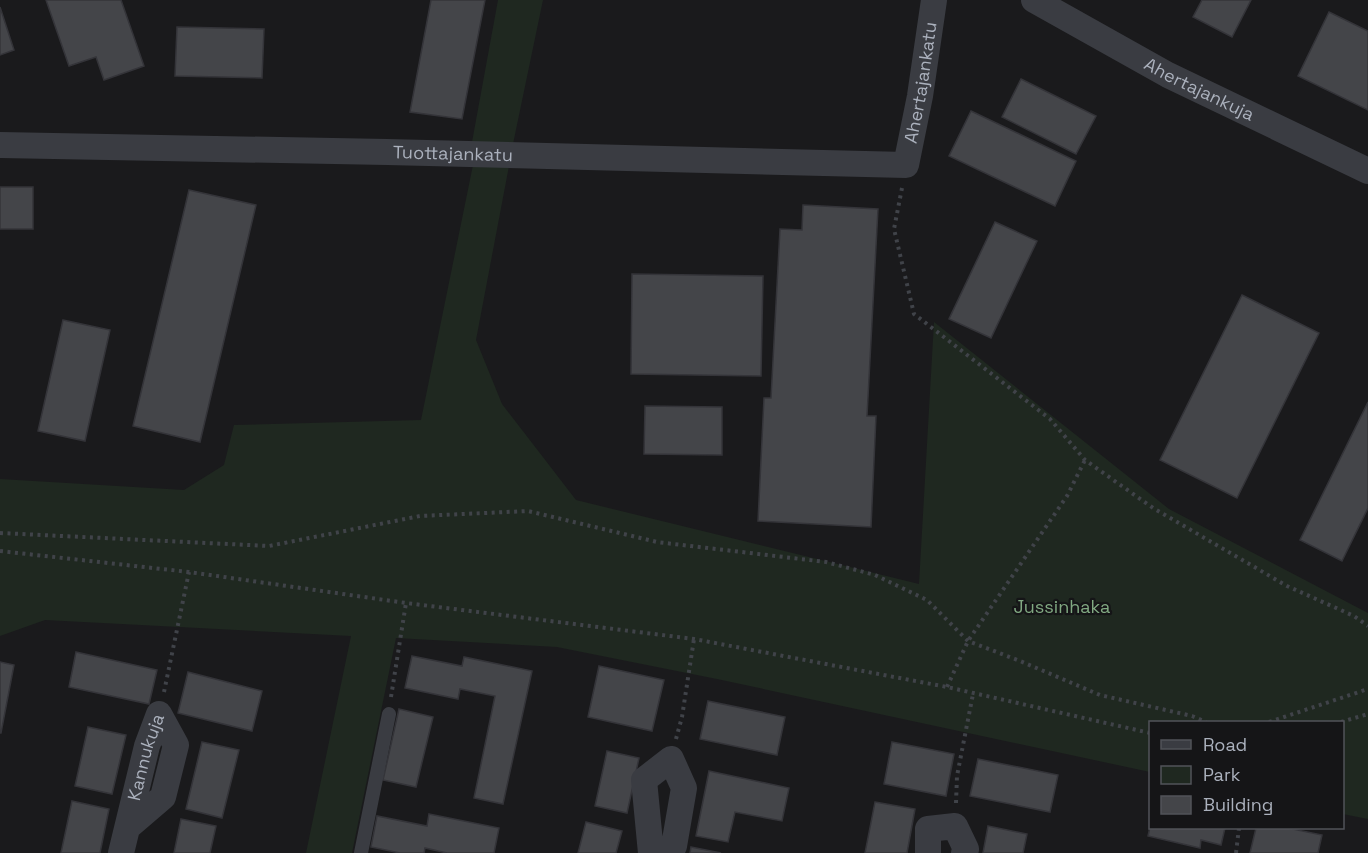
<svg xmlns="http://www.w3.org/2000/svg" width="1368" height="853" font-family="'Space Grotesk',sans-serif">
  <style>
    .green { fill: #1f2820 }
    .building { fill: #444549; stroke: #343439; stroke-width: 1.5 }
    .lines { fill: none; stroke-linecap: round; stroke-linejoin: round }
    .path { stroke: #404349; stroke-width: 4; stroke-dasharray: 3 4.5; stroke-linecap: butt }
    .service { stroke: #3a3c42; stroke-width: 14 }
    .minor { stroke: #3a3c42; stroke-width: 26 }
    .labels { text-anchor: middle; stroke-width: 4.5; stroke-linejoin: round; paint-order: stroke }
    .street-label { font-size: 18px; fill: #abb1bd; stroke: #151517 }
    .park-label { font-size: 18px; fill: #81a982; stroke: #151517 }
  </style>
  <rect width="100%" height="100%" fill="#1a1a1c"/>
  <!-- green -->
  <g class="green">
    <polygon points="498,0 543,0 513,144 472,142"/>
    <polygon points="473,165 509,166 476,340 502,404 576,500 919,584 934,322 1169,509 1368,613 1368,819 1343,814 1342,722 1150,722 1150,772 717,679 557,647 396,638 352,853 306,853 351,636 45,620 0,636 0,479 184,490 224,465 234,425 421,420"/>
  </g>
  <!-- building -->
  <g class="building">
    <polygon points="46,0 121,0 144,66 104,80 96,57 69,66"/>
    <polygon points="431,0 485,0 462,119 410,112"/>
    <polygon points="1202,0 1251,0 1232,37 1193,17"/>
    <polygon points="0,7 14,50 0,55"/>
    <polygon points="1329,12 1368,31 1368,110 1298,76"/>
    <polygon points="177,27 264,29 262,78 175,76"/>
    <polygon points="1021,79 1096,116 1076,154 1002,117"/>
    <polygon points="971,111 1076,161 1055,206 949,156"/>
    <rect x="0" y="187" width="33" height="42"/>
    <polygon points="189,190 256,205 200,442 133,426"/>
    <polygon points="803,205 878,209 867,416 876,416 871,527 758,521 764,398 771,398 780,229 802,230"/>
    <polygon points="995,222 1037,241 991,338 949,319"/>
    <polygon points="632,274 763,276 761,376 631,374"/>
    <polygon points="1242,295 1319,333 1237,498 1160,460"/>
    <polygon points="63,320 110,330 85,441 38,431"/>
    <polygon points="1368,402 1368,508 1342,561 1300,540"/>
    <polygon points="645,406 722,407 722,455 644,454"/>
    <polygon points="76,652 157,670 149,704 69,687"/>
    <polygon points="412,656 462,666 464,657 532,671 503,804 474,798 495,696 460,689 458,699 405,688"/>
    <polygon points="0,662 14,665 1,733 0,733"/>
    <polygon points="599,666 664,680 652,731 588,717"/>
    <polygon points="188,672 262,691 252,731 178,713"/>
    <polygon points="708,701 785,717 777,755 700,739"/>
    <polygon points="399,709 433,717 416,787 383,780"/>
    <polygon points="88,727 126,735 112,794 75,786"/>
    <polygon points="202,742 239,750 222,818 186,809"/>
    <polygon points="892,742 954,754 946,796 884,784"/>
    <polygon points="607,751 639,758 627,813 595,806"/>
    <polygon points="978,759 1058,775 1050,812 970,796"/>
    <polygon points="709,771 789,788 782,821 735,812 728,842 696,836"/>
    <polygon points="72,801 109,809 100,853 61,853"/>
    <polygon points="875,802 915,809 907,853 865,853"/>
    <polygon points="429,814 499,828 494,853 447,853 425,848 424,853 400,853 371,847 377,816 427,826"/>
    <polygon points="181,819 216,826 210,853 174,853"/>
    <polygon points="586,822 622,831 616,853 578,853"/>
    <polygon points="988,826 1027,834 1023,853 983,853"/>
    <polygon points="1150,827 1150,828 1225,828 1221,845 1201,840 1200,848 1148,836"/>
    <polygon points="1256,828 1288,828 1322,835 1318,853 1250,853"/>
    <polygon points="691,847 721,853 690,853"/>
  </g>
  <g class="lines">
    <!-- path -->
    <g class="path">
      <polyline points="902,188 894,229 914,314 1050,419 1085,460 1153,508 1287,586 1354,616 1368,626"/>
      <polyline points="0,533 269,546 420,516 528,511 657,542 826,562 875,575 927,600 968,641 1020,661 1100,695 1192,716 1206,722"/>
      <polyline points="0,551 189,572 406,603 694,639 947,687 1150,733"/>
      <polyline points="947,687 968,641 1067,496 1085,460"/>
      <polyline points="164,692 189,572"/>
      <polyline points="391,697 406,603"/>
      <polyline points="1269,722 1368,689"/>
      <polyline points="1341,722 1368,714"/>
      <polyline points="676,739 682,717 694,639"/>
      <polyline points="956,803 957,776 973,694"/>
      <polyline points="1236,853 1239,828"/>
    </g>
    <!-- service -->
    <polyline class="service" points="361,853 389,714"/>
    <!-- minor -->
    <g class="minor">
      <path id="s1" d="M1034 0 1168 75 1368 171"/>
      <path id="s2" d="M0 145 387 152 906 165 920 96 934 0"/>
      <path id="s3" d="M121 853 147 746 159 714 176 745 163 797 128 827"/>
      <polyline points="651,853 644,780 671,759 684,788 674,846 670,853"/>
      <polyline points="928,853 928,829 955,826 966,849 964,853"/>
    </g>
  </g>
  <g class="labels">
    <!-- street labels -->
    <g class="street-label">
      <text dy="6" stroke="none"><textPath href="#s2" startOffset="990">Ahertajankatu</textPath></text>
      <text dy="6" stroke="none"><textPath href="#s1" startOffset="188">Ahertajankuja</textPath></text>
      <text dy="6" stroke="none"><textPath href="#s2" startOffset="453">Tuottajankatu</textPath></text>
      <text dy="6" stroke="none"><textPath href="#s3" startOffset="99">Kannukuja</textPath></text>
    </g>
    <!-- park labels -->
    <g class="park-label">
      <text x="1062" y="613">Jussinhaka</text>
    </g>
  </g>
  <!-- legend -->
  <rect x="1149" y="721" width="195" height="108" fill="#151517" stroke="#515359" stroke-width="1.5"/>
  <rect x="1161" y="740" width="30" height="9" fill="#3a3c42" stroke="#515359" stroke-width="1.5"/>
  <text x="1203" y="751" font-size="18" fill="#abb1bd">Road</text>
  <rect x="1161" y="766" width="30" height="18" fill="#1f2820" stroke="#515359" stroke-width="1.5"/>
  <text x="1203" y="781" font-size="18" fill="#abb1bd">Park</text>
  <rect x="1161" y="796" width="30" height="18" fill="#444549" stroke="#515359" stroke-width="1.5"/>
  <text x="1203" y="811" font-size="18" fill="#abb1bd">Building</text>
</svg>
